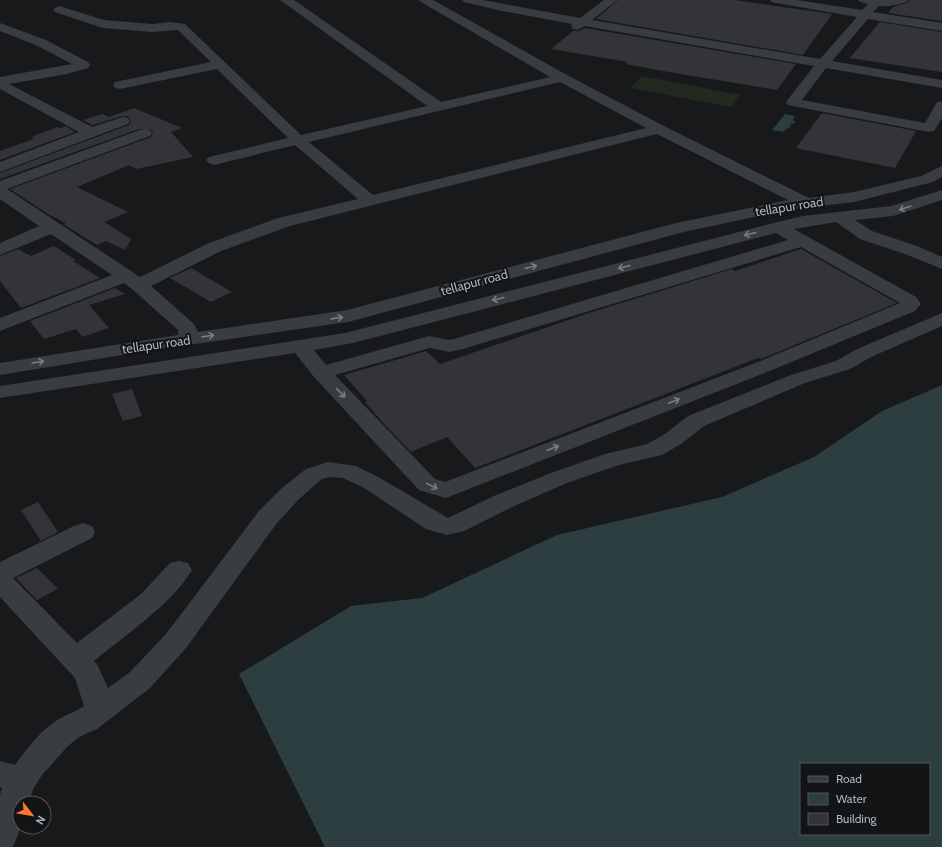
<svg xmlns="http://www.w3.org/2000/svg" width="942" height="847" font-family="Cabin,sans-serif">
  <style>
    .green { fill: #212920 }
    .water { fill: #2d3e40; fill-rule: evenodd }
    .building { fill: #333437 }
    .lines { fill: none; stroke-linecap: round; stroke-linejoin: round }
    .minor { fill: #393c40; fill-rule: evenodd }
    .oneway { stroke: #777f84 }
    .labels { text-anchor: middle; stroke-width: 4; stroke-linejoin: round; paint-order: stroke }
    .street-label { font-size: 13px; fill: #aab5bb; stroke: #131416 }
  </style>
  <rect width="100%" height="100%" fill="#18191b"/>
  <!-- green -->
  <polygon class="green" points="642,76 741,95 731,107 630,88"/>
  <!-- water -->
  <g class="water">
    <polygon points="785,114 795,116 793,120 796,123 790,124 791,127 788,128 783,132 772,130"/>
    <path d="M942 385V847H325L239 674 351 606 422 598 557 535 722 497 814 457 882 411ZM801 764H929V834H801Z"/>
  </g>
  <!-- building -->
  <g class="building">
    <polygon points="618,0 734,0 832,14 803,55 596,19"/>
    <polygon points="910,0 942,0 942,21 888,13 893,7 906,3"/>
    <polygon points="880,22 942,32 942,72 850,58"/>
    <polygon points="585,28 796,64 777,90 663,71 626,64 628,62 551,49 573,31 578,31"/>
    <polygon points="134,108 182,128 171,132 193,157 136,169 129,165 77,187 128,212 104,222 131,239 125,250 106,241 97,245 63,224 66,223 48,214 10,189 151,137 153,132 150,129 139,129 0,179 0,173 129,125 131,122 129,117 123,116 92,125 83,120 102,114 109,117"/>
    <polygon points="822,113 916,131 895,168 796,148"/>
    <polygon points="66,126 75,132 0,160 0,151 34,139 31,137 57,127 61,128"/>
    <polygon points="54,246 76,260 73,261 100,278 21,308 0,281 0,256 18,249 31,256"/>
    <polygon points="801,249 897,303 761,359 758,358 475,468 447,437 411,452 386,426 365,402 367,401 344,375 426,351 440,364 592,312 732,269 735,271"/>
    <polygon points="191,268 232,292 211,302 170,278"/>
    <polygon points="115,288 125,294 89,305 109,328 82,337 76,329 44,339 30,321"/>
    <polygon points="132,389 142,416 123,421 112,394"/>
    <polygon points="38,502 58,532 41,541 21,510"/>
    <polygon points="37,568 58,589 37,600 16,578"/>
  </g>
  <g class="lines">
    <!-- minor -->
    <g class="minor">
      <path d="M280 0H294L441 102 550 77 421 2 419 0H433L567 75 664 126 809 198 854 192 921 176 942 166V177L933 182 854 202 781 211 684 232 348 322 147 351 0 375V363L178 335V330L132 289 124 283 0 331V318L112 275 51 234 0 255V243L39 226 0 199V181L140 130 145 129 150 130 152 133 150 136 7 189 140 277 209 243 278 218 358 199 295 145 214 165 209 163 206 160 209 157 288 138 217 69 120 89 115 88 113 85 115 82 211 62 178 30 152 32 103 28 55 12 53 10 55 8 59 6 104 20 152 24 170 22 185 24 301 135 427 106ZM560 82 646 128 373 195 309 142ZM657 134 788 200 676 223 347 310 198 332 194 324 151 286 221 251 290 226Z"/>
      <path d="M462 0H483L580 18 604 0H617L592 20 820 59 857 17 776 3 772 2 770 0H797L862 10 868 4 860 2 858 0H908L906 2C897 5 888 7 879 6L873 12 942 23V31L868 19 832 61 942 80V88L826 68 802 100 925 123 937 102 942 101V118L934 131 929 132 793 106 788 105 786 102 814 66 585 26 577 30 573 29 571 26 572 24 502 11 464 2Z"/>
      <polygon points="0,23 46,40 88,62 90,65 88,68 67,74 9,84 92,127 123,117 128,118 130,121 128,124 0,172 0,162 79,132 0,89 0,77 72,64 38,46 0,31"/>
      <path d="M942 190V200L893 216 855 220 872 231 917 246 942 257V269L905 254 860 239 836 222 794 229 916 297 921 304 915 311 772 370 446 498 419 490 314 377 295 353 0 398V386L345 333 778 222 803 216 891 206ZM776 233 788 240 454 339 449 340 429 336 326 365 314 350 353 343ZM801 247 900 303 758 362 445 482 435 479 335 375 430 348 449 352 463 349Z"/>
      <path d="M942 313V326L871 357 850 369 805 383 704 426 681 444 662 455 619 465 567 483 512 507 464 531 447 535 426 529 364 488 343 478 330 477 322 479 298 500 277 523 186 648 150 688 97 729 79 737 68 746 42 775 33 789 29 803H20V827H21L13 847H0V795L2 788 0 787V761L15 765C26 749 42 729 59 719 67 714 76 712 84 706L75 678 0 597V562L74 526 83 523 92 526 95 532 92 538 13 578 77 643 141 594 170 563 179 561 188 563 192 570C172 604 124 636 94 661L97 664 108 688 130 672 166 634 259 511 282 488 306 469 328 462 356 466 380 478 448 518 496 495 551 473 605 454 647 444 665 434 688 416 791 375 836 361 857 349Z"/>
    </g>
  </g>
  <!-- one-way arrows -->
  <defs><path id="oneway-shaft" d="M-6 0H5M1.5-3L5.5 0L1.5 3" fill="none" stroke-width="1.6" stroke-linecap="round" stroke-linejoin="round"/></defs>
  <g class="oneway">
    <use href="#oneway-shaft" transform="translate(905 208) rotate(162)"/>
    <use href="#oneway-shaft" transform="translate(750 234) rotate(166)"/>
    <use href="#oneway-shaft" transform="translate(531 267) rotate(-15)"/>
    <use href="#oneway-shaft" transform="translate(624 267) rotate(166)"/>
    <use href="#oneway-shaft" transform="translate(498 299) rotate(166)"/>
    <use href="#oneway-shaft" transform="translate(337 318) rotate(-8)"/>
    <use href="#oneway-shaft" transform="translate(208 336) rotate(-8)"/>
    <use href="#oneway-shaft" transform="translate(38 362) rotate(-9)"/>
    <use href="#oneway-shaft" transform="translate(341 393) rotate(46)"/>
    <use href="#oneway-shaft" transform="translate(674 401) rotate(-21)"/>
    <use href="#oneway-shaft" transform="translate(553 448) rotate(-21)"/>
    <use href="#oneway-shaft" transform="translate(432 486) rotate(26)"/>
  </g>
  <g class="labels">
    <!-- street labels -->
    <g class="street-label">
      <text transform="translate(789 206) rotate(-9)" y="5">tellapur road</text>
      <text transform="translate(474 282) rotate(-15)" y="5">tellapur road</text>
      <text transform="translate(156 344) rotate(-8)" y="5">tellapur road</text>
    </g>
  </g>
  <!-- legend -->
  <rect x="800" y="763" width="130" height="72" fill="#131416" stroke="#4f5458"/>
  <rect x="808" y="776" width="20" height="6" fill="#393c40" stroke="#4f5458"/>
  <text x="836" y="783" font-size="12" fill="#aab5bb">Road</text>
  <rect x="808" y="793" width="20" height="12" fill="#2d3e40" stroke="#4f5458"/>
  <text x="836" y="803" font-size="12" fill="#aab5bb">Water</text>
  <rect x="808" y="813" width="20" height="12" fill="#333437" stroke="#4f5458"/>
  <text x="836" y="823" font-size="12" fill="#aab5bb">Building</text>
  <!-- north arrow -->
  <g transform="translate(32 815) rotate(121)"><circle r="19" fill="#131416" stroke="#4f5458"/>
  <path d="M0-3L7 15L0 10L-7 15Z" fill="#ff742c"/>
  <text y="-6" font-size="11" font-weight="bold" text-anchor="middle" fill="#aab5bb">N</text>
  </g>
</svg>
